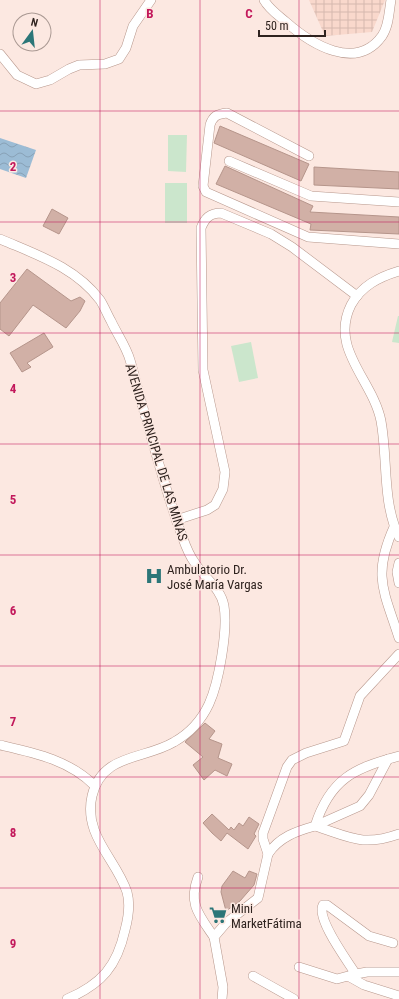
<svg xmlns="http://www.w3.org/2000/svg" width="399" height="999" font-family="'Roboto Condensed',sans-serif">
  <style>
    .industrial { fill: url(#industrial-grid) }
    .pitch { fill: #cbe6cc }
    .water { fill: url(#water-waves) }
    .building { fill: #d1b0a6; stroke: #b5958b }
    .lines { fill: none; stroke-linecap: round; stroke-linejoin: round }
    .street-casing { stroke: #b7978c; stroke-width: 10 }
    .street { stroke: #fff; stroke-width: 9 }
    .grid { fill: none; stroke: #c2185b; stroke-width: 1; stroke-opacity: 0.55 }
    .labels { text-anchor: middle; stroke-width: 3; stroke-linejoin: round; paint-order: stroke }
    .street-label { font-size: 13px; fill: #2f231f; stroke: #fce8e1 }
    .poi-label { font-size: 13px; fill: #2f231f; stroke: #fce8e1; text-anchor: start }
    .grid-label { font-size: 13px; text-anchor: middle; font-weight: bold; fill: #c2185b; stroke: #fce8e1; stroke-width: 3; stroke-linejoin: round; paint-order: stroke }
  </style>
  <defs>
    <pattern id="industrial-grid" width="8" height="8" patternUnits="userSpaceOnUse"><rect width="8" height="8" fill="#f9d8cc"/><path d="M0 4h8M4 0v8" fill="none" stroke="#d6b9af"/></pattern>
    <pattern id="water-waves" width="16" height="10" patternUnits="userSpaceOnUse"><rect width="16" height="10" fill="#9cbcd5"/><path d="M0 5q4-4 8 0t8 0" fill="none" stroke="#87a1b6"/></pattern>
  </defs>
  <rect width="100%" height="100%" fill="#fce8e1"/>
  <!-- industrial -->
  <polygon class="industrial" points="309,0 385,0 372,32 325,36"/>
  <!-- pitch -->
  <g class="pitch">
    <polygon points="168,135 187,135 186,172 168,171"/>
    <rect x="165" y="183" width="22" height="40"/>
    <polygon points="398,316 399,316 399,343 392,342"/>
    <polygon points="251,342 258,378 239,382 231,346"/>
  </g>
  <!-- water -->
  <polygon class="water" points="0,138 36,150 26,178 0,169"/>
  <!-- building -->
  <g class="building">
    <polygon points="220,126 309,164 301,181 214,143"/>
    <polygon points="225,166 313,206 310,212 399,217 399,234 310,230 311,224 216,184"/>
    <polygon points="314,167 399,172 399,189 314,185"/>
    <polygon points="52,209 68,218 59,234 43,226"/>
    <polygon points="27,269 71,301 80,297 85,301 80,311 66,328 33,305 9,336 0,329 0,303"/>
    <polygon points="44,333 53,347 27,363 31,367 22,372 10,353"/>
    <polygon points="205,723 215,731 209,739 222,744 218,758 232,764 227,776 215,770 204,780 193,765 203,757 185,742"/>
    <polygon points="212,814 229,830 231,827 234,830 239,823 243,826 249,817 259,824 254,834 256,836 248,849 227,833 221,841 212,833 203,823"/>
    <polygon points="233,871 245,878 249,871 257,874 254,885 240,901 226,911 221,892 222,886"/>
  </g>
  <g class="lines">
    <!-- street casing -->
    <g class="street-casing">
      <g id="street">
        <path d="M264 0C269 9 278 15 286 22 311 44 356 72 382 36 389 26 389 11 391 0"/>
        <polyline points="0,54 17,75 36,84 50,80 69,69 79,65 105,64 119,59 126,48 133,26 151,0"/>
        <path d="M309 156 227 113C217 114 213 116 210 125L203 186 206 192 308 237 399 244"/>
        <polyline points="229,161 311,196 399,202"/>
        <path d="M0 239C37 255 75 267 100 300 104 306 107 314 111 321 117 334 126 346 130 360 134 373 137 387 141 401 154 445 165 490 181 533 185 544 188 554 195 563 204 578 221 588 224 606 228 630 219 682 209 704 202 719 190 733 174 742 144 760 102 753 92 796 83 835 116 859 127 892 130 903 128 919 125 930 117 966 102 984 67 999"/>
        <path d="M399 271C379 277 361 286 351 305 329 349 373 380 381 421 388 459 382 502 399 537"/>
        <path d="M176 520 207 510 215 505 223 489 225 472 203 370 201 228C205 218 210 213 221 213L271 234 292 247 357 296"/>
        <path d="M394 527C372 576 384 591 399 638"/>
        <polyline points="399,563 397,572 399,583"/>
        <path d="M0 745C35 753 69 760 95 786"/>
        <polyline points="315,826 360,806 369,795 388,759"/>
        <path d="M315 826C350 837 362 847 399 834"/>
        <polyline points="268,854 263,839 263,833 287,767 292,760 306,753 344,741 360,696 399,654"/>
        <path d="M198 877C188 904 199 915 214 937"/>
        <polyline points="299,967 337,979 348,976 364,985 399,996"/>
        <path d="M355 973C347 960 316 919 323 905H327L369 936 393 943"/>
        <polyline points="351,975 367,972 399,972"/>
        <polyline points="253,976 294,999"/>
        <path d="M222 999 223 987 214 937 226 923 258 898 268 854C279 837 297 831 315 826 330 779 354 768 399 756"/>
      </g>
    </g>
    <!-- street -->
    <use href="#street" class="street"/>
  </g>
  <!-- grid -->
  <path class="grid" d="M100 0V999M200 0V999M299 0V999M0 111H399M0 222H399M0 333H399M0 444H399M0 555H399M0 666H399M0 777H399M0 888H399"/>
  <!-- icons -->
  <defs>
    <g id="hospital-bare" transform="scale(1.38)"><path d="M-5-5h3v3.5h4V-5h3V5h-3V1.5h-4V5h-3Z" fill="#2c7678" stroke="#fce8e1" stroke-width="2.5" paint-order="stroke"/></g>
    <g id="supermarket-bare" transform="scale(1.38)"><path d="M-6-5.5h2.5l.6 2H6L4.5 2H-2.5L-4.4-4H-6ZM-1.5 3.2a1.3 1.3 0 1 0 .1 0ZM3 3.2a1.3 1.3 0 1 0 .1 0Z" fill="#2c7678" stroke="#fce8e1" stroke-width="2.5" paint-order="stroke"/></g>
  </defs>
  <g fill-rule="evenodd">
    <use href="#hospital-bare" x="154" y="576"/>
    <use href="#supermarket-bare" x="218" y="915"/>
  </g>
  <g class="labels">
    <!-- street labels -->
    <g class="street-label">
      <text transform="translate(157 452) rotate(73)" y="5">AVENIDA PRINCIPAL DE LAS MINAS</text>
    </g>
    <!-- poi labels -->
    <g class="poi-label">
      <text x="167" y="574">Ambulatorio Dr.<tspan x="167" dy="15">José María Vargas</tspan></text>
      <text x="231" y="913">Mini<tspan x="231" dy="15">MarketFátima</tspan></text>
    </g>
  </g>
  <g class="grid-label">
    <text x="150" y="18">B</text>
    <text x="249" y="18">C</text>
    <text x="13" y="171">2</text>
    <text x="13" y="282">3</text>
    <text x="13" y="393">4</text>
    <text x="13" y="504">5</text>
    <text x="13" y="615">6</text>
    <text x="13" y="726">7</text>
    <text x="13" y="837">8</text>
    <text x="13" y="948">9</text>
  </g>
  <!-- north arrow -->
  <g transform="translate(32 32) rotate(15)"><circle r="19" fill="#fce8e1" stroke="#aa9993"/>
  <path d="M0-3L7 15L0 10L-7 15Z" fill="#2c7678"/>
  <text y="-6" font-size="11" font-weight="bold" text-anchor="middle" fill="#2f231f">N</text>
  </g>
  <!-- scale -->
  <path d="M259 30v6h66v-6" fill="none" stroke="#2f231f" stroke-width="2"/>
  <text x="265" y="30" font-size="12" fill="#2f231f" stroke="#fce8e1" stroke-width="3" paint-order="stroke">50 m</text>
</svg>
